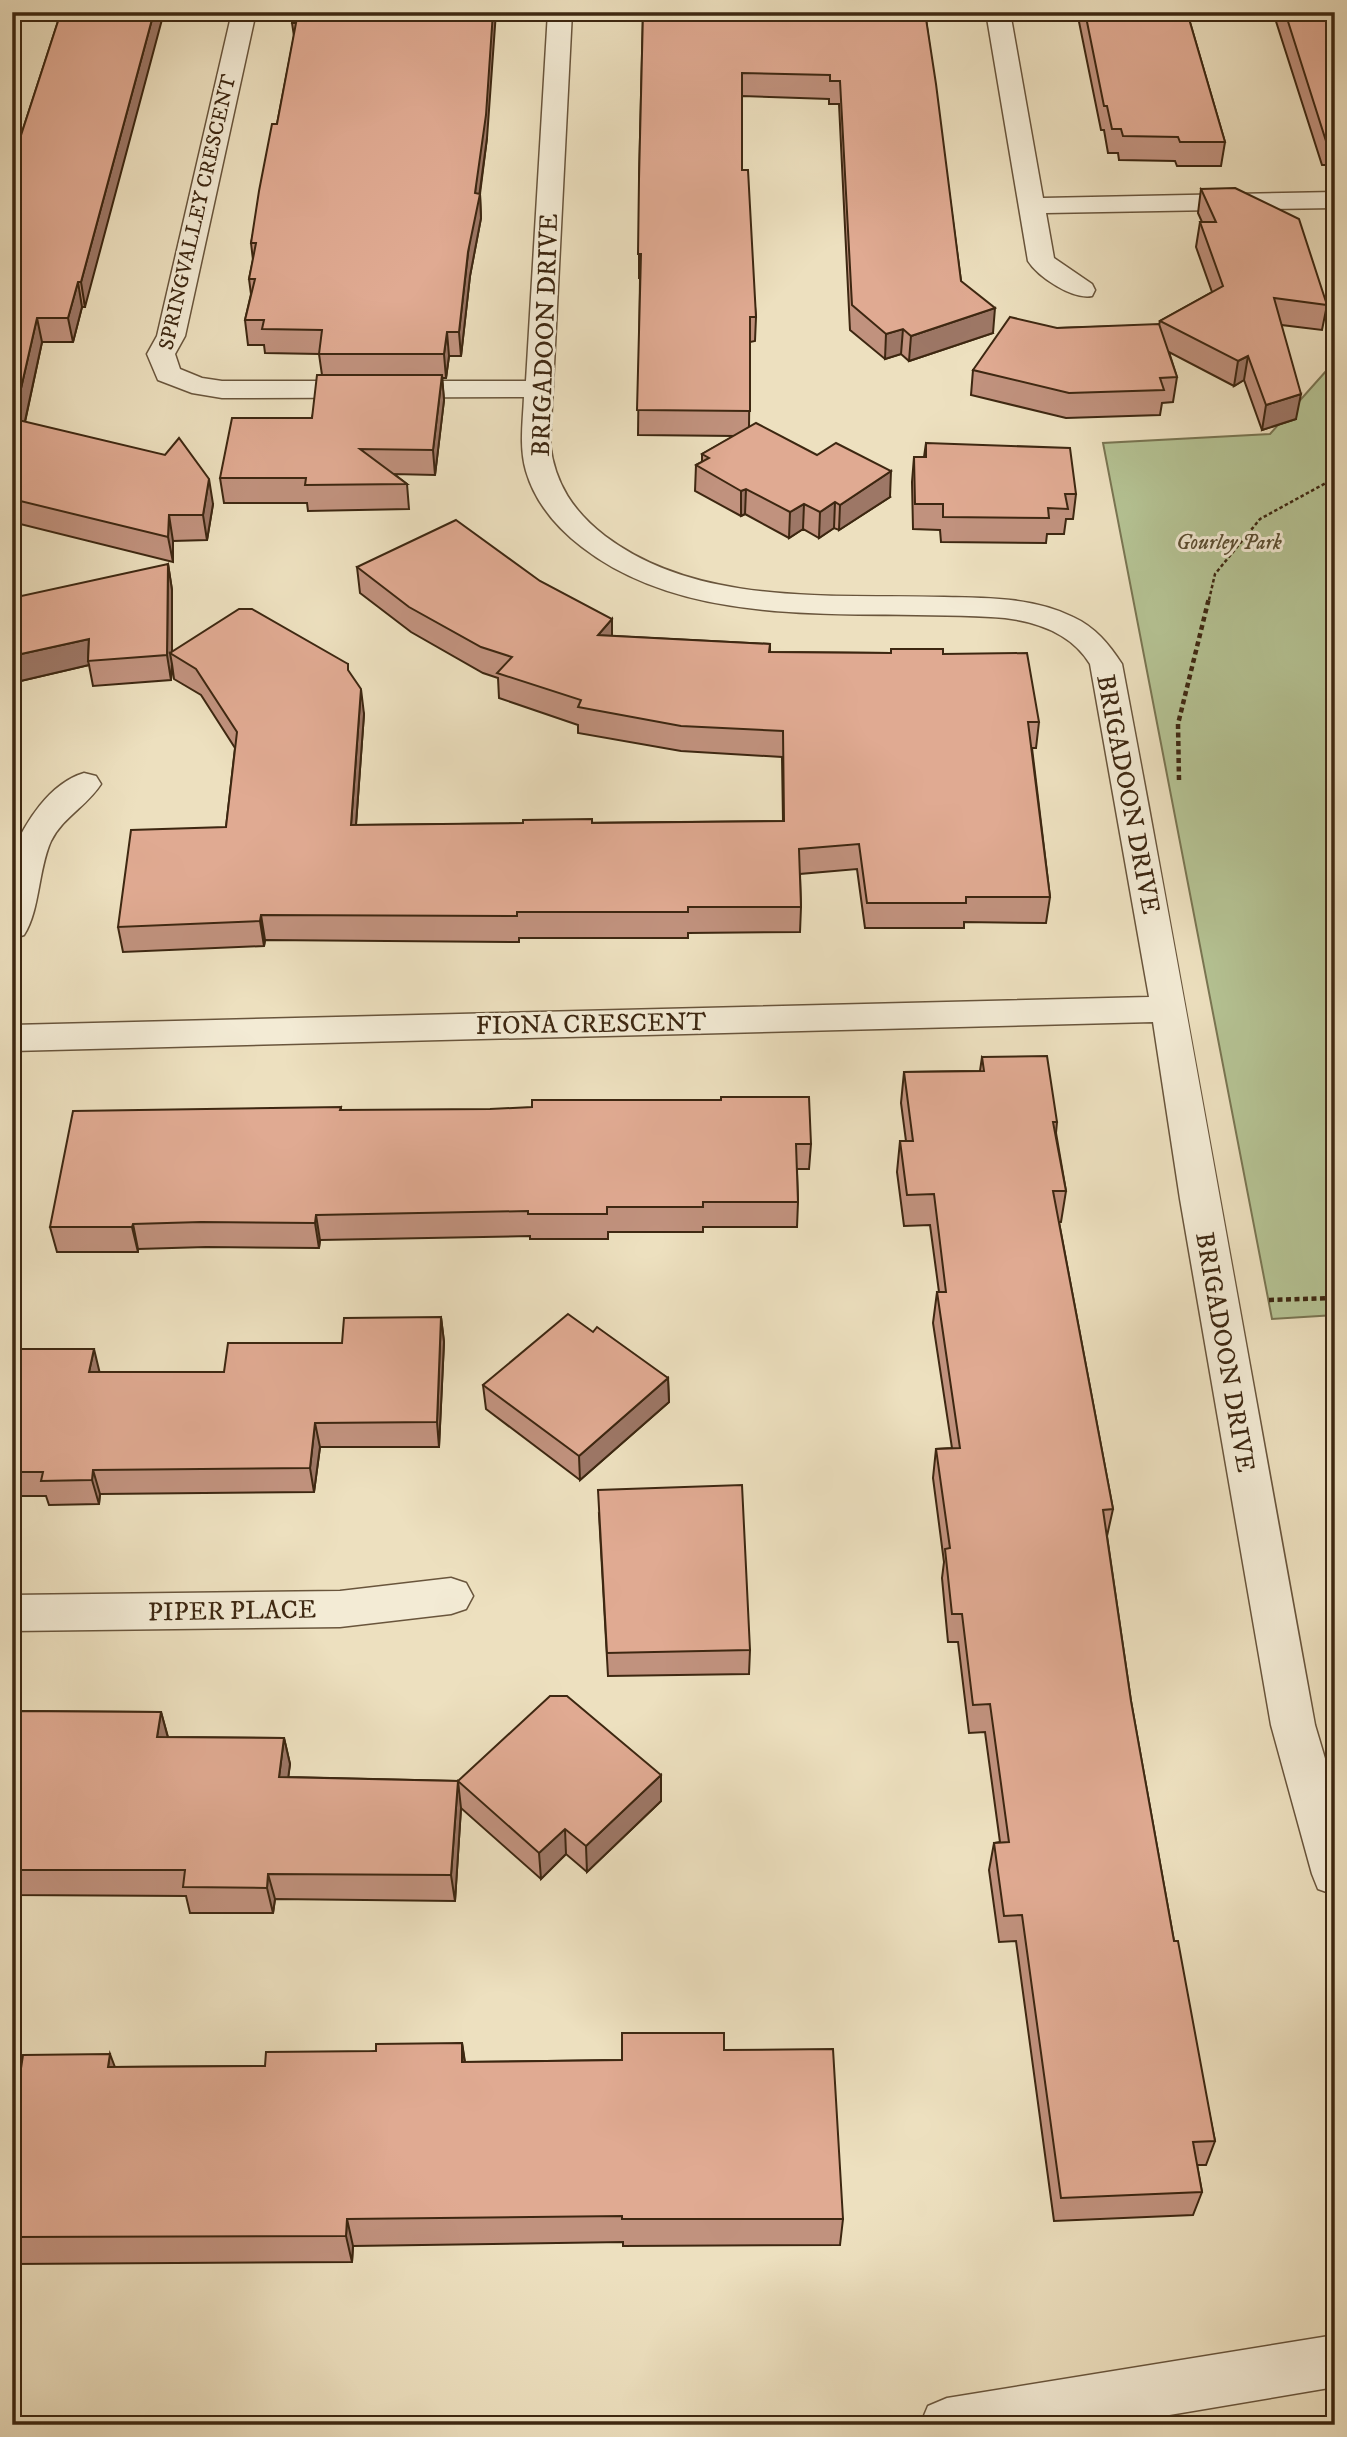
<svg xmlns="http://www.w3.org/2000/svg" width="1347" height="2437" font-family="'IM FELL DW Pica',serif">
  <style>
    .green { fill: #b5c394; stroke: #797552; stroke-width: 2 }
    .lines { fill: none; stroke-linecap: round; stroke-linejoin: round }
    .street-casing { stroke: #69553c; stroke-width: 3 }
    .path-far1 { stroke: #3d2711; stroke-width: 2.5; stroke-dasharray: 3.5 2.5; stroke-linecap: butt }
    .path { stroke: #3d2711; stroke-width: 4.5; stroke-dasharray: 5 3.5; stroke-linecap: butt }
    .street { fill: #f3ebd5; fill-rule: evenodd }
    .wall { fill: #c1927e; stroke: #3d2711; stroke-width: 2 }
    .shaded-wall { fill: #9d7766; stroke: #3d2711; stroke-width: 2 }
    .building { fill: #e0aa92; stroke: #3d2711; stroke-width: 2 }
    .labels { text-anchor: middle; stroke-width: 6; stroke-linejoin: round; paint-order: stroke }
    .far-street-label { font-size: 21px; fill: #3d2711; stroke: #f3ebd5 }
    .far-park-label { font-size: 21px; font-style: italic; fill: #5b4e32; stroke: #f3ebd5 }
    .street-label { font-size: 26px; fill: #3d2711; stroke: #f3ebd5 }
  </style>
  <rect width="100%" height="100%" fill="#ede0bf"/>
  <filter id="stains"><feTurbulence type="fractalNoise" baseFrequency=".00286" numOctaves="4"/><feColorMatrix values="0 0 0 0 .2 0 0 0 0 .09 0 0 0 0 .02 0 0 0 .5 -.17"/></filter>
  <radialGradient id="worn" r=".72"><stop offset=".6" stop-color="#630" stop-opacity="0"/><stop offset="1" stop-color="#630" stop-opacity=".3"/></radialGradient>
  <!-- green -->
  <polygon class="green" points="1335,361 1335,1315 1272,1319 1103,443 1270,434"/>
  <g class="lines">
    <!-- street casing -->
    <g class="street-casing">
      <g id="street">
        <path d="M232 12H256L185 336 175 354 180 369 202 378 222 381H526L548 12H572L550 444C555 484 573 511 605 536 699 607 833 594 944 597 987 598 1033 597 1073 617 1095 627 1109 644 1122 664 1189 1017 1250 1371 1315 1725L1335 1792V1895L1318 1889 1312 1874 1271 1725 1180 1199 1153 1022 12 1051V1025L1149 997 1090 664C1072 634 1038 622 1005 618 870 607 697 636 582 547 557 528 535 502 526 471 519 447 523 422 524 397L222 398 192 393 158 380 147 354 157 336Z"/>
        <path d="M986 12H1010L1043 198 1335 192V208L1046 213 1054 258 1092 284 1095 290 1092 296C1073 300 1038 277 1028 261Z"/>
        <path d="M84 773 96 776 101 784C87 806 63 817 51 841 38 870 40 910 24 935L12 939V854C25 822 50 783 84 773Z"/>
        <polygon points="451,1578 466,1583 473,1596 466,1609 451,1614 340,1627 12,1631 12,1595 340,1591"/>
        <polygon points="1335,2335 1335,2387 1110,2425 920,2425 928,2406 947,2398"/>
      </g>
    </g>
    <!-- path-far1 -->
    <polyline class="path-far1" points="1209,600 1215,574 1260,519 1335,478"/>
    <!-- path -->
    <g class="path">
      <polyline points="1179,780 1178,724 1209,598"/>
      <polyline points="1269,1300 1335,1298"/>
    </g>
    <!-- street -->
    <use href="#street" class="street"/>
  </g>
  <!-- wall -->
  <g class="wall">
    <polygon points="61,12 85,307 82,307 73,342 42,342 25,422 213,504 207,540 173,541 173,562 12,522 12,163"/>
    <polygon points="294,12 487,138 480,194 481,218 470,276 461,356 449,356 446,378 442,378 444,400 435,475 394,474 407,484 409,509 308,511 307,503 224,503 220,478 312,418 322,375 319,354 265,353 264,345 248,345 245,320 251,294 249,279 253,260 251,243 277,124 294,36 292,23"/>
    <polygon points="643,12 925,12 961,281 993,333 909,361 901,354 885,359 850,330 839,104 829,104 829,99 742,96 742,170 756,317 755,341 750,342 749,427 890,497 839,530 834,528 819,538 803,529 789,538 745,514 741,516 695,491 696,465 702,462 702,454 734,436 638,435 640,278 639,278 639,179"/>
    <polygon points="1077,12 1187,12 1225,142 1221,166 1177,166 1175,161 1119,160 1118,153 1108,153 1104,130 1101,130"/>
    <polygon points="1273,12 1335,12 1335,165 1322,165"/>
    <polygon points="1201,189 1327,305 1322,330 1281,325 1296,419 1262,430 1244,380 1234,386 1169,352 1177,377 1173,402 1162,403 1160,415 1066,418 971,395 973,370 1057,328 1159,325 1160,321 1212,292 1196,247 1200,222 1202,222 1198,213"/>
    <polygon points="926,443 1076,494 1073,519 1066,519 1064,534 1047,534 1046,543 941,542 940,530 913,529 912,482 914,457 924,457"/>
    <polygon points="168,564 172,590 172,652 348,664 348,671 364,714 356,825 783,821 782,757 681,751 578,733 578,725 499,698 498,678 483,673 411,632 360,593 357,567 612,636 770,644 770,652 891,653 891,649 943,654 1039,722 1036,748 1032,748 1050,897 1046,923 964,922 964,928 865,928 857,869 800,874 801,907 800,932 688,933 688,938 519,938 519,942 265,940 264,946 123,952 118,927 226,827 235,748 201,695 174,679 172,664 171,680 93,686 89,665 12,683"/>
    <polygon points="982,1057 1057,1122 1056,1133 1066,1191 1061,1222 1059,1222 1113,1509 1107,1536 1131,1701 1174,1941 1215,2141 1206,2165 1197,2165 1202,2192 1193,2215 1054,2221 1016,1941 999,1942 989,1870 994,1843 1000,1842 985,1732 969,1733 958,1642 948,1642 942,1578 944,1562 933,1478 936,1449 952,1448 933,1323 937,1292 939,1292 930,1225 904,1226 897,1172 900,1141 906,1141 901,1103 904,1072 980,1071"/>
    <polygon points="341,1107 341,1110 811,1144 809,1169 797,1169 798,1202 797,1227 703,1227 703,1232 608,1232 608,1239 530,1239 530,1236 320,1240 319,1248 206,1247 138,1249 138,1252 57,1252 50,1227"/>
    <polygon points="441,1317 444,1342 439,1447 320,1447 314,1492 100,1494 99,1504 49,1505 46,1496 12,1496 12,1359 100,1372 224,1372 342,1343"/>
    <polygon points="593,1332 668,1378 669,1402 580,1480 486,1409 483,1385"/>
    <polygon points="599,1514 750,1650 749,1674 608,1676"/>
    <polygon points="12,1711 161,1712 168,1737 284,1738 290,1764 288,1777 458,1781 661,1775 661,1801 587,1872 566,1854 541,1879 461,1808 455,1901 275,1899 273,1913 190,1913 186,1896 12,1895"/>
    <polygon points="462,2043 465,2062 622,2060 724,2050 843,2219 840,2245 623,2246 623,2242 353,2246 352,2262 12,2264 12,2075 115,2067 265,2066 376,2051"/>
  </g>
  <!-- shaded-wall -->
  <g class="shaded-wall">
    <polygon points="154,12 164,12 85,307 81,282"/>
    <polygon points="493,12 496,12 487,138 479,197 480,194 481,218 470,276 461,356 459,332 475,193"/>
    <polygon points="78,282 82,307 73,342 68,318"/>
    <polygon points="995,308 993,333 909,361 911,336"/>
    <polygon points="37,318 42,342 20,444 14,419"/>
    <polygon points="903,329 901,354 885,359 886,334"/>
    <polygon points="447,332 449,356 446,378 444,354"/>
    <polygon points="1248,356 1244,380 1234,386 1238,361"/>
    <polygon points="442,375 444,400 435,475 433,450"/>
    <polygon points="1301,394 1296,419 1262,430 1266,405"/>
    <polygon points="891,471 890,497 839,530 840,505"/>
    <polygon points="209,479 213,504 207,540 203,515"/>
    <polygon points="746,489 745,514 741,516 741,491"/>
    <polygon points="835,502 834,528 819,538 820,512"/>
    <polygon points="804,504 803,529 789,538 790,512"/>
    <polygon points="169,515 173,541 173,562 168,537"/>
    <polygon points="168,564 172,590 172,654 170,653 172,664 171,680 167,655"/>
    <polygon points="612,619 612,644 598,635"/>
    <polygon points="89,639 88,661 89,665 12,683 12,656"/>
    <polygon points="361,689 364,714 354,851 351,825"/>
    <polygon points="261,915 265,940 264,946 260,921"/>
    <polygon points="316,1215 320,1240 319,1248 315,1223"/>
    <polygon points="133,1224 138,1249 138,1252 132,1227"/>
    <polygon points="441,1317 444,1342 439,1447 437,1422"/>
    <polygon points="94,1349 100,1374 89,1372"/>
    <polygon points="668,1378 669,1402 580,1480 579,1456"/>
    <polygon points="315,1423 320,1447 314,1492 310,1468"/>
    <polygon points="93,1470 100,1494 99,1504 92,1480"/>
    <polygon points="161,1712 168,1738 157,1737"/>
    <polygon points="284,1738 290,1764 285,1803 279,1777"/>
    <polygon points="661,1775 661,1801 587,1872 586,1846"/>
    <polygon points="458,1781 461,1808 455,1901 451,1875"/>
    <polygon points="565,1829 566,1854 541,1879 539,1853"/>
    <polygon points="268,1874 275,1899 273,1913 267,1888"/>
    <polygon points="462,2043 466,2072 462,2062"/>
    <polygon points="110,2054 121,2083 108,2067"/>
    <polygon points="347,2219 353,2246 352,2262 346,2236"/>
  </g>
  <!-- building -->
  <g class="building">
    <polygon points="61,12 154,12 81,282 78,282 68,318 37,318 14,419 165,455 179,438 209,479 203,515 169,515 168,537 12,499 12,163"/>
    <polygon points="294,12 493,12 486,115 475,193 480,194 468,252 459,332 447,332 444,354 319,354 322,330 262,329 264,320 245,320 255,279 249,279 256,243 251,243 259,191 272,124 277,124 296,23 292,23"/>
    <polygon points="643,12 925,12 936,84 961,281 995,308 911,336 903,329 886,334 852,305 840,81 830,81 830,75 742,73 742,170 748,170 756,317 750,317 750,411 637,410 641,254 638,254 639,179"/>
    <polygon points="1085,12 1187,12 1225,142 1180,142 1178,137 1123,136 1121,129 1112,129 1107,106 1104,106"/>
    <polygon points="1285,12 1335,12 1335,141 1326,141"/>
    <polygon points="1235,188 1299,219 1327,305 1274,298 1301,394 1266,405 1248,356 1238,361 1160,321 1223,286 1200,222 1216,222 1201,189"/>
    <polygon points="1010,317 1057,328 1159,324 1177,377 1160,378 1164,390 1069,393 973,370"/>
    <polygon points="317,375 442,375 433,450 360,449 407,484 305,485 306,478 220,478 232,418 312,418"/>
    <polygon points="756,423 817,455 836,443 891,471 840,505 835,502 820,512 804,504 790,512 746,489 741,491 696,465 709,458 702,454"/>
    <polygon points="926,443 1070,448 1076,494 1065,494 1068,509 1048,508 1049,518 943,517 943,504 915,504 914,457 926,457"/>
    <polygon points="456,520 540,581 612,619 598,635 770,644 769,652 891,653 891,649 943,649 943,654 1027,653 1039,722 1028,722 1050,897 966,897 966,903 867,903 859,844 799,849 801,907 688,907 688,912 517,912 517,916 261,915 260,921 118,927 131,830 226,827 237,732 196,669 170,653 239,609 252,609 348,664 348,670 361,689 351,825 523,823 523,820 592,819 592,823 784,821 783,731 681,726 578,707 581,700 497,673 512,657 481,647 409,607 357,567"/>
    <polygon points="168,564 167,655 88,661 89,639 12,656 12,598"/>
    <polygon points="1047,1056 1057,1122 1053,1122 1066,1191 1053,1191 1113,1509 1103,1510 1131,1701 1174,1941 1178,1941 1215,2141 1193,2142 1202,2192 1061,2198 1022,1915 1004,1916 994,1843 1009,1842 990,1704 973,1705 962,1614 952,1614 945,1549 950,1548 936,1449 960,1448 937,1292 946,1292 934,1194 907,1195 900,1141 913,1141 904,1072 984,1071 982,1057"/>
    <polygon points="721,1097 809,1097 811,1144 796,1144 798,1202 703,1202 703,1207 607,1207 607,1214 528,1214 528,1211 316,1215 315,1223 201,1222 133,1224 132,1227 50,1227 73,1111 341,1107 340,1110 490,1109 532,1107 532,1100 721,1100"/>
    <polygon points="568,1314 593,1332 597,1327 668,1378 579,1456 483,1385"/>
    <polygon points="441,1317 437,1422 315,1423 310,1468 93,1470 92,1480 41,1481 43,1472 12,1472 12,1359 14,1349 94,1349 89,1372 224,1372 228,1343 342,1343 344,1318"/>
    <polygon points="742,1485 750,1650 607,1653 598,1490"/>
    <polygon points="550,1696 567,1696 661,1775 586,1846 565,1829 539,1853 458,1781 451,1875 268,1874 267,1888 183,1887 185,1870 12,1870 12,1711 161,1712 157,1737 284,1738 279,1777 458,1781"/>
    <polygon points="622,2033 724,2033 724,2050 833,2049 843,2219 622,2219 622,2216 347,2219 346,2236 12,2237 12,2075 20,2075 23,2055 110,2054 108,2067 265,2066 266,2052 376,2051 376,2044 462,2043 462,2062 622,2060"/>
  </g>
  <g class="labels">
    <!-- far-street labels -->
    <g class="far-street-label">
      <text transform="translate(197 212) rotate(-77)" y="7">SPRINGVALLEY CRESCENT</text>
    </g>
    <!-- far-park labels -->
    <g class="far-park-label">
      <text x="1229" y="549">Gourley Park</text>
    </g>
    <!-- street labels -->
    <g class="street-label">
      <text transform="translate(544 335) rotate(-88)" y="9">BRIGADOON DRIVE</text>
      <text transform="translate(1129 794) rotate(79)" y="9">BRIGADOON DRIVE</text>
      <text transform="translate(591 1023) rotate(-1)" y="9">FIONA CRESCENT</text>
      <text transform="translate(1226 1352) rotate(80)" y="9">BRIGADOON DRIVE</text>
      <text transform="translate(232 1610) rotate(-1)" y="9">PIPER PLACE</text>
    </g>
  </g>
  <!-- margin -->
  <rect width="1347" height="2437" fill="none" stroke="#ede0bf" stroke-width="42"/>
  <rect x="14" y="14" width="1319" height="2409" fill="none" stroke="#3d2711" stroke-width="3.5"/>
  <rect x="21" y="21" width="1305" height="2395" fill="none" stroke="#3d2711" stroke-width="2"/>
  <rect width="100%" height="100%" filter="url(#stains)"/>
  <rect width="100%" height="100%" fill="url(#worn)"/>
</svg>
